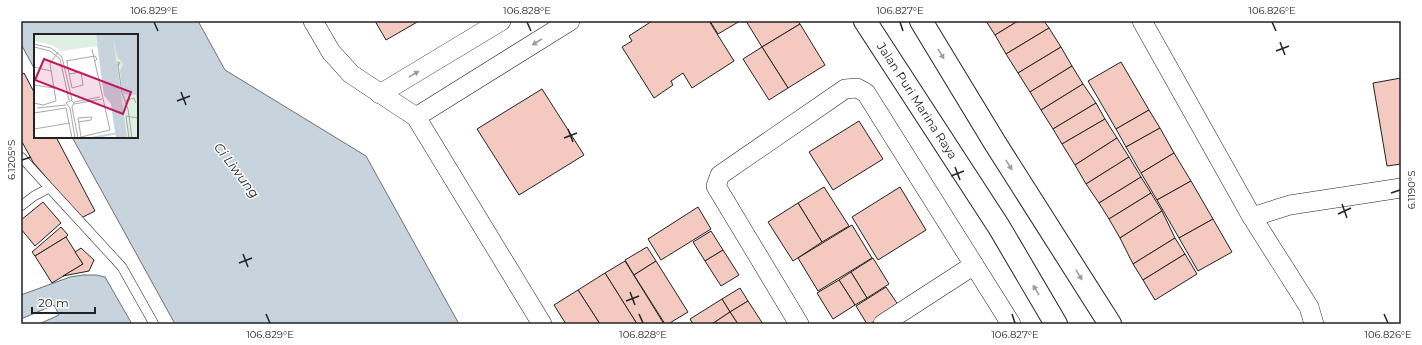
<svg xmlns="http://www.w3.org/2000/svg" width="1422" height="345" font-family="Montserrat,sans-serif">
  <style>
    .water { fill: #c7d3dd; stroke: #6f6f6f }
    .pier { fill: #fff; stroke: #6f6f6f }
    .building { fill: #f3c9c0; stroke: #222 }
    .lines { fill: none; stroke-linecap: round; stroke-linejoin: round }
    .lane-casing { stroke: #222; stroke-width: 10 }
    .street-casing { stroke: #222; stroke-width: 20 }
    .secondary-casing { stroke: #222; stroke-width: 24 }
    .lane { stroke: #fff; stroke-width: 9 }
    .street { stroke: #fff; stroke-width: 19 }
    .secondary { stroke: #fff; stroke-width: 22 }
    .oneway { fill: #9c9c9c }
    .ticks { fill: none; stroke: #222; stroke-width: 1.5 }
    .labels { text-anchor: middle; stroke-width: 3; stroke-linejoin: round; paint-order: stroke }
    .street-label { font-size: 12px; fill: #222; stroke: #fff }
    .water-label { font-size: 13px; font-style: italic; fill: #222; stroke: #fff }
    .inset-river { fill: none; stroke: #c7d3dd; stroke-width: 2 }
    .inset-road { fill: none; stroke: #a7a7a7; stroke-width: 1 }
    .view { fill: #c2185b; fill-opacity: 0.15; stroke: #c2185b; stroke-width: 2 }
    .inset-edge { fill: none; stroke: #222; stroke-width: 2 }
    .neatline { fill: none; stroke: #222; stroke-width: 1.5 }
    .ticks-label { font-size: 10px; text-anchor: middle; fill: #222 }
  </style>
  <rect width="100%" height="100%" fill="#fff"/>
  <!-- water -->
  <g class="water">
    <polygon points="21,21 198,21 225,70 366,156 459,324 175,324 72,137 137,137 137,35 35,35 35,70 21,44"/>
    <polygon points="83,275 96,275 105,277 132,324 21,324 21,295 70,277"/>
  </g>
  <!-- pier -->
  <polygon class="pier" points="54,305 59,315 39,324 21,324 21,319"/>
  <!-- building -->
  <g class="building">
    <polygon points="375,21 419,21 386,40"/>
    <polygon points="652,21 709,21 734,61 692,88 683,73 671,81 673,85 654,98 622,47 632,41 629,36"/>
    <polygon points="710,21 740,21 718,34"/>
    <polygon points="746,21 798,21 800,24 762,47"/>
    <polygon points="986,21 1018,21 995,35"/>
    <polygon points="1018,21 1044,21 1049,28 1006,54 995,35"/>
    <polygon points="800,24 825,65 788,88 762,47"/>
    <polygon points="1049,28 1061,47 1018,73 1006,54"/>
    <polygon points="762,47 788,88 769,100 743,59"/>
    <polygon points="1061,47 1072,66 1030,92 1018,73"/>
    <polygon points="1121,62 1149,110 1116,129 1088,81"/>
    <polygon points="1072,66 1083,84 1041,110 1030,92"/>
    <polygon points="24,73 35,94 35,137 56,137 95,211 81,218 33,162 21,140 21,75"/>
    <polygon points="1401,78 1401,164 1387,166 1373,83"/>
    <polygon points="1083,84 1096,103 1053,129 1041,110"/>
    <polygon points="542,89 584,155 519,195 477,129"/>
    <polygon points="1096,103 1105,119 1062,144 1053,129"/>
    <polygon points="1149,110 1160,128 1126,147 1116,129"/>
    <polygon points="1105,119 1117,138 1075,165 1062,144"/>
    <polygon points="859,121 883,159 833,190 809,152"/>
    <polygon points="1160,128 1174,153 1141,173 1126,147"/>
    <polygon points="1117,138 1129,157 1086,184 1075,165"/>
    <polygon points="1174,153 1191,181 1157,200 1141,173"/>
    <polygon points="1129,157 1141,177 1099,203 1086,184"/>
    <polygon points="1141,177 1151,193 1109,219 1099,203"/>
    <polygon points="1191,181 1213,219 1179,238 1157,200"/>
    <polygon points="824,187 849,226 822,242 798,203"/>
    <polygon points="900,187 926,230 878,260 852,217"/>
    <polygon points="1151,193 1162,211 1120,238 1109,219"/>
    <polygon points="43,202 61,223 35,246 21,229 21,220"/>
    <polygon points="798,203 822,242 793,261 768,222"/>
    <polygon points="698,207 711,229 661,260 648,239"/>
    <polygon points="1162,211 1175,238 1133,264 1120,238"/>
    <polygon points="1213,219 1232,252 1198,271 1179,238"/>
    <polygon points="852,225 872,258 818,291 798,258"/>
    <polygon points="61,227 68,235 66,237 35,256 32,252"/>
    <polygon points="711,231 723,250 705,261 693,242"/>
    <polygon points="66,237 83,264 52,283 35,256"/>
    <polygon points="1175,238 1185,254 1143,280 1133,264"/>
    <polygon points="647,247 656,261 634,275 625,260"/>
    <polygon points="81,248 94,260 89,271 63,276 83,264 75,252"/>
    <polygon points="723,250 739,275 721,286 705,261"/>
    <polygon points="1185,254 1197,274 1155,300 1143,280"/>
    <polygon points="873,258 889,284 867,298 851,272"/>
    <polygon points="625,261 664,324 637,324 605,273"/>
    <polygon points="656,261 688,312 668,324 665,324 634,275"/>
    <polygon points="851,272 867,298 855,305 839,280"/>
    <polygon points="605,273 637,324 600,324 578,290"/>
    <polygon points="839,280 855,305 833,319 817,293"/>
    <polygon points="886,287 899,306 870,324 867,324 856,306"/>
    <polygon points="740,288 748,301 730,312 722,299"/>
    <polygon points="578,290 600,324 566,324 554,305"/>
    <polygon points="722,299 730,312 712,324 693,324 690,319"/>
    <polygon points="748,301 763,324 738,324 730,312"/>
    <polygon points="730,312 738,324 712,324"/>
  </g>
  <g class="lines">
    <!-- lane casing -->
    <g class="lane-casing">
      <g id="lane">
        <polyline points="21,157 122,267 154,324"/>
        <polyline points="21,206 34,196 49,188"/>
      </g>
    </g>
    <!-- street casing -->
    <g class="street-casing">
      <g id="street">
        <polyline points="313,21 331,52 351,74 416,117 542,324"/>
        <polyline points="1142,21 1252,217 1309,307 1314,324"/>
        <polyline points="380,94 501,21"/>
        <polyline points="416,117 570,21"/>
        <polyline points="1252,217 1290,205 1401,188"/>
        <polyline points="799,324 716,186 720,175 845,89 857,88 866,93 1011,324"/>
        <polyline points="883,324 974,265"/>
      </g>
    </g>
    <!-- secondary casing -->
    <g class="secondary-casing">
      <g id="secondary">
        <polyline points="865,21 999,227 1056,324"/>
        <polyline points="921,21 995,143 1110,324"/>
      </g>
    </g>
    <!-- lane -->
    <use href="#lane" class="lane"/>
    <!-- street -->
    <use href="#street" class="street"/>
    <!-- secondary -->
    <use href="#secondary" class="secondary"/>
  </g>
  <!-- one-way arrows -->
  <defs><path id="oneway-solid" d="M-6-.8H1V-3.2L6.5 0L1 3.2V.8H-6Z"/></defs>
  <g class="oneway">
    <use href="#oneway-solid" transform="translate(537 42) rotate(148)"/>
    <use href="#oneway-solid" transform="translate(941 54) rotate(59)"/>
    <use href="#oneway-solid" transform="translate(414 74) rotate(-31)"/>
    <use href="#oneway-solid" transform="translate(1009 165) rotate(58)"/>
    <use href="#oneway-solid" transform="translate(1079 275) rotate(58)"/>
    <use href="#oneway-solid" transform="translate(1036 290) rotate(-121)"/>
  </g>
  <!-- ticks -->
  <path class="ticks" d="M154 22 158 31M527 22 531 31M900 22 903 31M1272 22 1276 31M1280 42 1285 55M1276 51 1289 46M181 92 186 105M177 101 190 96M568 129 573 142M564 138 577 133M22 160 31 157M955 167 960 180M951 176 964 171M1391 193 1400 190M1342 204 1347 218M1338 214 1351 208M243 254 248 267M239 263 252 258M630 292 635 305M626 301 639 296M266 314 270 323M639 314 643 323M1012 314 1015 323M1384 314 1388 323"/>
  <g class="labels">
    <!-- street labels -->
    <g class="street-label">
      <text transform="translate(917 101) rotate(57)" y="4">Jalan Puri Marina Raya</text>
    </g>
    <!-- water labels -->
    <g class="water-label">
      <text transform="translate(237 170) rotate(53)" y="5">Ci Liwung</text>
    </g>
  </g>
  <!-- overview -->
  <g transform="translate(34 34)">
    <rect width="104" height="104" fill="#fff"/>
    <path d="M0 0H62L63 11 78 3 104 0V104H82L77 70 70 61 63 12 27 17 18 11 0 7Z" fill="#e0efe3"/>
    <path d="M62 0H104V70L102 61 89 60 86 37 89 30 83 22 79 3 93 104H82L77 70 70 61Z" fill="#c7d3dd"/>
    <path class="inset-river" d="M57 104 84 99"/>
    <path class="inset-road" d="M0 10 17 14 28 23 38 66M0 13 16 17 26 25 35 66M58 15 76 96 47 103 44 84 58 83M32 27 61 22 63 25 60 28M33 27 35 40 38 54 49 51 47 38 35 40M84 32V28L86 29 84 32 88 59 94 75 98 104M0 33 17 37M0 51 20 54M91 67 100 64 102 69M40 68 66 63M0 69 9 71 22 67 16 30 24 18M40 70 68 65M3 74 32 71M36 74 32 69 37 66 40 69 38 73 44 104M36 74 41 104M0 79 32 74 38 104M44 88 57 86 58 83M0 95 36 89M95 104 92 82 104 84"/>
    <path class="view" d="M10 25 97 58 89 80 1 46Z"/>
    <rect width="104" height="104" class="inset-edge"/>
  </g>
  <!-- border -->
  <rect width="1422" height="345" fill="none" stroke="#ffffff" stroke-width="44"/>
  <!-- scale -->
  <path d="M32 307v6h63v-6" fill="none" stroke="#222222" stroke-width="2"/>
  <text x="38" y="307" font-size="12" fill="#222222" stroke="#ffffff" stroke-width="3" paint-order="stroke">20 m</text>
  <rect x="22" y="22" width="1378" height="301" class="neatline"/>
  <g class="ticks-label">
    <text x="154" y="14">106.829°E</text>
    <text x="527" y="14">106.828°E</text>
    <text x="900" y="14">106.827°E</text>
    <text x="1272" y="14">106.826°E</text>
    <text transform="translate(11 160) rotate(-90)" y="4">6.1205°S</text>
    <text transform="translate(1411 190) rotate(-90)" y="4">6.1190°S</text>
    <text x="270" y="338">106.829°E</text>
    <text x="643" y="338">106.828°E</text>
    <text x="1015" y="338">106.827°E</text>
    <text x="1388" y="338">106.826°E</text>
  </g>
</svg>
